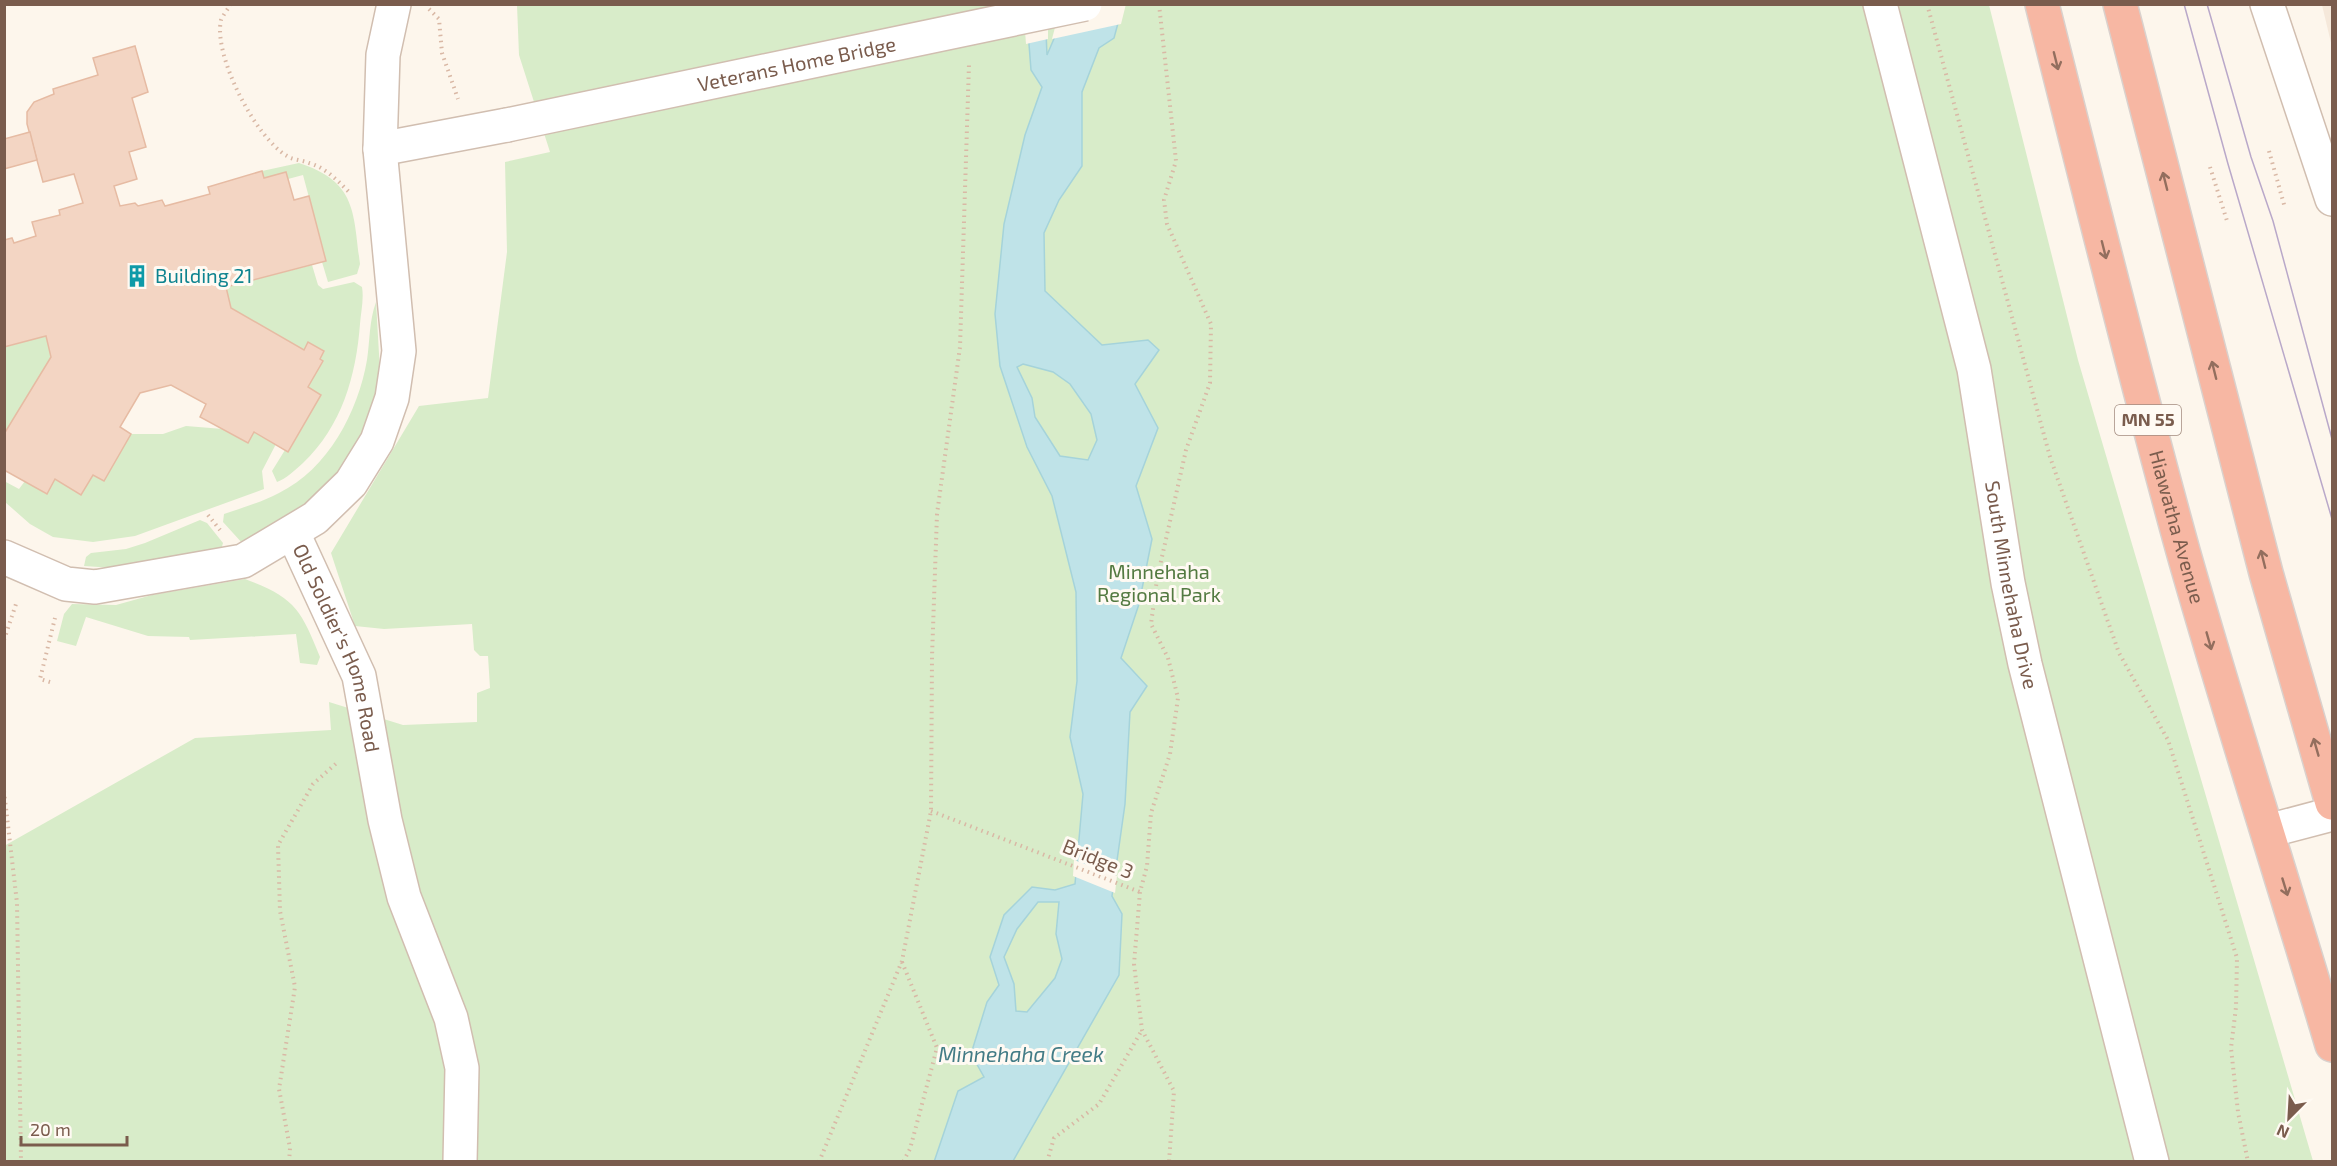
<svg xmlns="http://www.w3.org/2000/svg" width="2337" height="1166" font-family="'Exo 2',sans-serif">
  <style>
    .residential { fill: #f5e8da }
    .green { fill: #d8ecc9 }
    .water { fill: #bfe3e8; stroke: #a5d3da; stroke-width: 1.5; fill-rule: evenodd }
    .pier { fill: #fdf6ec }
    .building { fill: #f3d5c3; stroke: #e6bba3; stroke-width: 1.5 }
    .lines { fill: none; stroke-linecap: round; stroke-linejoin: round }
    .minor-casing { stroke: #d1beb0; stroke-width: 36 }
    .highway-casing { stroke: #dad1cd; stroke-width: 36 }
    .path { stroke: #d9b8a5; stroke-width: 4; stroke-dasharray: 1.5 4.5; stroke-linecap: butt }
    .minor { stroke: #fff; stroke-width: 33 }
    .highway { stroke: #f7b7a3; stroke-width: 33 }
    .tram { stroke: #b9a8c9; stroke-width: 1.5 }
    .minor-bridge-casing { stroke: #d1beb0; stroke-width: 36; stroke-linecap: butt }
    .minor-bridge { stroke: #fff; stroke-width: 33 }
    .oneway { stroke: #936e5e }
    .labels { text-anchor: middle; stroke-width: 6; stroke-linejoin: round; paint-order: stroke }
    .shield { fill: #fffaf3; stroke: #a28b7f; stroke-width: 1.5 }
    .shield-label { font-size: 18px; font-weight: bold; fill: #7a5c4d }
    .street-label { font-size: 20px; fill: #7a5c4d; stroke: #fffaf3 }
    .culture-label { font-size: 20px; fill: #0d838f; stroke: #fffaf3; text-anchor: start }
    .park-label { font-size: 20px; fill: #537a41; stroke: #fffaf3 }
    .water-label { font-size: 21px; font-style: italic; fill: #437c86; stroke: #fffaf3 }
  </style>
  <rect width="100%" height="100%" fill="#fdf6ec"/>
  <!-- residential -->
  <polygon class="residential" points="2322,5 2332,5 2332,47"/>
  <!-- green -->
  <g class="green">
    <polygon points="517,5 1989,5 2078,360 2313,1161 5,1161 4,846 195,738 331,730 329,702 403,725 477,722 477,693 490,688 488,656 480,656 474,650 472,624 384,629 355,626 331,553 419,406 488,398 507,252 505,162 550,152 519,55"/>
    <path d="M299 163C357 182 353 212 360 264L357 274 328 282 322 262 326 261 303 175 288 179 286 172 264 178 262 171Z"/>
    <path d="M312 265 318 285 323 289 354 282 362 287C364 299 361 311 360 324 356 376 342 426 303 463 295 470 286 479 277 482L272 471 285 450 289 451 321 395 308 387 323 361 320 359 324 351 308 342 304 350 231 308 226 287Z"/>
    <path d="M376 302 380 371 371 413 355 450 322 494 243 544 223 522 224 514C242 508 262 502 279 493 328 469 358 412 367 360 370 341 369 321 376 302Z"/>
    <polygon points="46,336 51,357 5,434 5,347"/>
    <polygon points="186,426 223,429 248,443 254,432 276,444 262,471 264,489 135,536 93,542 53,537 30,524 5,502 4,481 19,489 25,481 46,494 55,479 81,495 93,475 104,481 131,434 163,434"/>
    <polygon points="200,520 207,523 223,543 221,550 114,568 84,566 86,557 91,553 126,549 145,543"/>
    <path d="M245 579C294 597 301 609 320 657L317 665 300 663 296 634 190 640 189 637 148 636 86 617 76 646 57 641 64 614 72 604 116 605 152 595Z"/>
  </g>
  <!-- water -->
  <path class="water" d="M1026 5 1046 32 1047 55 1059 27 1123 5 1114 38 1099 48 1082 92V166L1059 200 1044 233 1045 291 1102 345 1148 340 1159 350 1135 384 1158 428 1136 486 1152 539 1139 604 1121 658 1147 686 1130 712 1125 804 1112 896 1122 914 1119 975 1013 1161 934 1162 958 1091 984 1077 971 1054 987 1002 999 985 990 957 1004 915 1032 887 1055 890 1075 884 1083 794 1070 737 1077 681 1076 592 1052 496 1027 447 1000 366 995 314 1004 224 1025 135 1042 87 1031 70ZM1023 364 1053 372 1070 384 1091 414 1097 440 1088 460 1060 456 1035 417 1032 398 1017 367ZM1038 902H1059L1056 934 1062 959 1055 978 1027 1012 1016 1011 1014 984 1004 957 1017 929Z"/>
  <!-- pier -->
  <g class="pier">
    <polygon points="1023,4 1048,4 1048,39 1026,44"/>
    <polygon points="1061,4 1126,4 1121,24 1052,39"/>
    <polygon points="1074,860 1117,876 1115,893 1073,876"/>
  </g>
  <!-- building -->
  <g class="building">
    <polygon points="135,46 148,92 132,98 146,147 129,152 137,179 114,186 120,206 135,203 138,206 162,200 165,206 210,194 208,187 262,171 264,178 286,172 294,200 309,196 326,261 226,287 231,308 304,350 308,342 324,351 320,359 323,361 308,387 321,395 288,452 254,432 248,443 200,417 206,404 171,385 140,393 120,427 131,434 104,481 93,475 81,495 55,479 47,494 4,470 4,434 51,357 46,336 4,347 4,240 12,238 14,243 36,236 32,222 60,215 59,210 83,203 74,174 43,182 27,124 27,112 34,102 54,94 53,89 98,75 93,58"/>
    <polygon points="30,132 37,160 4,169 4,139"/>
  </g>
  <g class="lines">
    <!-- minor casing -->
    <g class="minor-casing">
      <g id="minor">
        <path id="s1" d="M1880 4 1974 369 2008 583 2025 664 2152 1162"/>
        <polyline points="2267,4 2332,199"/>
        <polyline points="380,149 507,125"/>
        <path id="s2" d="M293 533 359 676 385 820 404 897 451 1018 462 1068 460 1162"/>
        <polyline points="4,557 66,584 95,587 243,561 315,518 351,483 377,441 392,398 399,351 380,149 383,55 394,4"/>
        <polyline points="2268,831 2332,814"/>
      </g>
    </g>
    <!-- highway casing -->
    <g class="highway-casing">
      <g id="highway">
        <path id="s3" d="M2042 4C2088 187 2133 370 2183 551 2230 717 2283 880 2332 1045"/>
        <polyline points="2120,4 2266,573 2332,803"/>
      </g>
    </g>
    <!-- path -->
    <g class="path">
      <path d="M231 4C228 9 223 15 221 20 213 56 256 138 287 156 293 160 302 160 309 163 326 168 337 180 349 192"/>
      <polyline points="1159,4 1176,161 1164,200 1167,224 1211,324 1210,383 1186,450 1157,579 1151,624 1168,658 1178,698 1170,754 1151,813 1147,866 1140,892 1134,964 1142,1030 1174,1091 1169,1162"/>
      <polyline points="1927,4 2050,457 2119,653 2168,740 2237,958 2236,1007 2231,1048 2238,1112 2248,1162"/>
      <polyline points="429,9 439,19 442,53 458,99"/>
      <polyline points="2269,151 2285,208"/>
      <polyline points="2210,167 2228,224"/>
      <polyline points="208,515 220,530"/>
      <polyline points="4,640 17,601"/>
      <polyline points="50,682 40,679 55,618"/>
      <polyline points="4,791 17,903 21,1162"/>
      <polyline points="931,811 1140,892"/>
      <polyline points="902,962 937,1048 910,1149 903,1162"/>
      <polyline points="289,1162 290,1148 279,1089 295,987 280,911 278,845 313,784 339,761"/>
      <polyline points="819,1162 902,961 931,811 932,657 937,514 960,347 969,64"/>
      <polyline points="1047,1162 1054,1138 1099,1104 1142,1030"/>
    </g>
    <!-- minor -->
    <use href="#minor" class="minor"/>
    <!-- highway -->
    <use href="#highway" class="highway"/>
    <!-- tram -->
    <g class="tram">
      <polyline points="2184,4 2228,164 2332,519"/>
      <polyline points="2207,4 2251,157 2273,221 2332,439"/>
    </g>
    <!-- minor-bridge casing -->
    <g class="minor-bridge-casing">
      <g id="minor-bridge">
        <path id="s4" d="M507 125 1085 4"/>
      </g>
    </g>
    <!-- minor-bridge -->
    <use href="#minor-bridge" class="minor-bridge"/>
  </g>
  <!-- one-way arrows -->
  <defs><path id="oneway-shaft" d="M-6 0H5M1.5-3L5.5 0L1.5 3" fill="none" stroke-width="1.6" stroke-linecap="round" stroke-linejoin="round" transform="scale(1.5)"/></defs>
  <g class="oneway">
    <use href="#oneway-shaft" transform="translate(2056 61) rotate(76)"/>
    <use href="#oneway-shaft" transform="translate(2165 181) rotate(-104)"/>
    <use href="#oneway-shaft" transform="translate(2104 250) rotate(76)"/>
    <use href="#oneway-shaft" transform="translate(2214 370) rotate(-104)"/>
    <use href="#oneway-shaft" transform="translate(2263 559) rotate(-104)"/>
    <use href="#oneway-shaft" transform="translate(2209 641) rotate(74)"/>
    <use href="#oneway-shaft" transform="translate(2316 747) rotate(-106)"/>
    <use href="#oneway-shaft" transform="translate(2285 887) rotate(73)"/>
  </g>
  <!-- icons -->
  <defs>
    <g id="building-bare" transform="scale(1.8)"><path d="M-4-6H4V6H1V3H-1V6H-4ZM-2.5-4.3h1.7v1.8h-1.7ZM.8-4.3h1.7v1.8H.8ZM-2.5-1h1.7V.8h-1.7ZM.8-1h1.7V.8H.8Z" fill="#0f9aa8" stroke="#fffaf3" stroke-width="2.5" paint-order="stroke"/></g>
  </defs>
  <g fill-rule="evenodd">
    <use href="#building-bare" x="137" y="276"/>
  </g>
  <g class="labels">
    <!-- shield labels -->
    <rect class="shield" x="2115" y="405" width="66" height="30" rx="4.5"/>
    <g class="shield-label">
      <text x="2148" y="426">MN 55</text>
    </g>
    <!-- street labels -->
    <g class="street-label">
      <text dy="7" stroke="none"><textPath href="#s4" startOffset="296">Veterans Home Bridge</textPath></text>
      <text dy="7" stroke="none"><textPath href="#s3" startOffset="540">Hiawatha Avenue</textPath></text>
      <text dy="7" stroke="none"><textPath href="#s1" startOffset="596">South Minnehaha Drive</textPath></text>
      <text dy="7" stroke="none"><textPath href="#s2" startOffset="124">Old Soldier's Home Road</textPath></text>
      <text transform="translate(1098 859) rotate(22)" y="7">Bridge 3</text>
    </g>
    <!-- culture labels -->
    <g class="culture-label">
      <text x="155" y="283">Building 21</text>
    </g>
    <!-- park labels -->
    <g class="park-label">
      <text x="1159" y="579">Minnehaha<tspan x="1159" dy="23">Regional Park</tspan></text>
    </g>
    <!-- water labels -->
    <g class="water-label">
      <text x="1021" y="1062">Minnehaha Creek</text>
    </g>
  </g>
  <!-- border -->
  <rect width="2337" height="1166" fill="none" stroke="#7a5c4d" stroke-width="12"/>
  <!-- north arrow -->
  <g transform="translate(2289 1118) rotate(204)" stroke="#fffaf3" stroke-width="4.5" paint-order="stroke">
  <path d="M0-4.5L10 22L0 15L-10 22Z" fill="#7a5c4d"/>
  <text y="-9" font-size="16" font-weight="bold" text-anchor="middle" fill="#7a5c4d">N</text>
  </g>
  <!-- scale -->
  <path d="M21 1136v9h106v-9" fill="none" stroke="#7a5c4d" stroke-width="3"/>
  <text x="30" y="1136" font-size="18" fill="#7a5c4d" stroke="#fffaf3" stroke-width="4.5" paint-order="stroke">20 m</text>
</svg>
